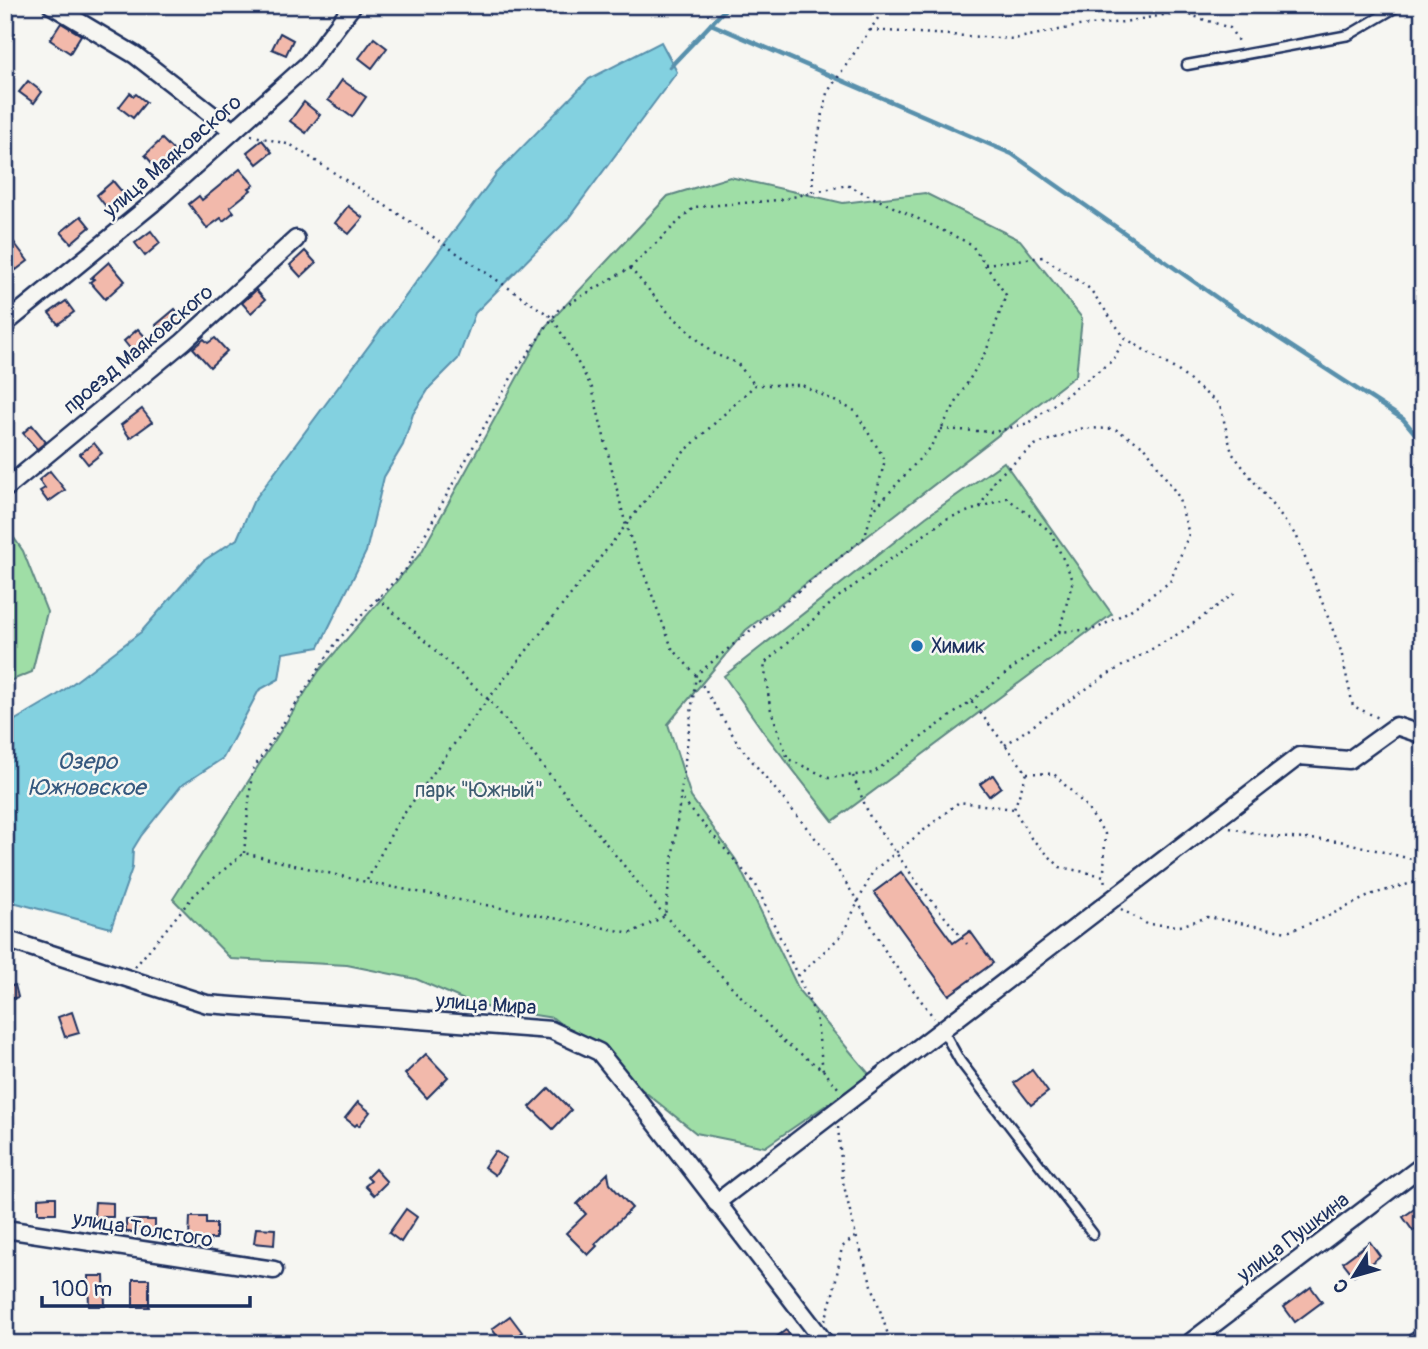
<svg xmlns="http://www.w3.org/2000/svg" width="1428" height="1349" font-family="Pangolin,sans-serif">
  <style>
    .green { fill: #9fdea6; stroke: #5d8682; stroke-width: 2 }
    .water { fill: #83d1e0; stroke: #5990ac; stroke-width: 2 }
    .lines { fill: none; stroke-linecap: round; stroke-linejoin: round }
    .stream { stroke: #5990ac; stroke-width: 4.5 }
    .building { fill: #f2b9ab; stroke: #1b2f5e; stroke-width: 2 }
    .service-casing { stroke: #1b2f5e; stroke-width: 13 }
    .minor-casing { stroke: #1b2f5e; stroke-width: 21 }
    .path { stroke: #1b2f5e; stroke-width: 2.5; stroke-dasharray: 2 5; stroke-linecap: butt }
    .service { stroke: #f6f6f2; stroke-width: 8 }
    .minor { stroke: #f6f6f2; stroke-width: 16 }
    .poi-dot { fill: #1f6fb2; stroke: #f6f6f2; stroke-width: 2.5 }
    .labels { text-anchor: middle; stroke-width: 5; stroke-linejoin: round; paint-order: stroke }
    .street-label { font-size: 21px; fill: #1b2f5e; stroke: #f6f6f2 }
    .poi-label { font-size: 21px; fill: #1b2f5e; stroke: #f6f6f2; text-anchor: start }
    .park-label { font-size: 21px; fill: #3c5b70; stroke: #f6f6f2 }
    .water-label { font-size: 23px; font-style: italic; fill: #35587e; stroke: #f6f6f2 }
  </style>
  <rect width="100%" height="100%" fill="#f6f6f2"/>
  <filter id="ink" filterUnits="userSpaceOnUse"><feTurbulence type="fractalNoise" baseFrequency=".0143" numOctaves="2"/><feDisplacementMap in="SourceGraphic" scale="14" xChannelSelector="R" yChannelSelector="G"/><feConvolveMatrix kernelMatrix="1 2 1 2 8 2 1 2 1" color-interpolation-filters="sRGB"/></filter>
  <g filter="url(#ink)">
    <!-- green -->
    <g class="green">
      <polygon points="730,177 843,203 925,193 1020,240 1082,318 1076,375 746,630 668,724 691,797 736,860 800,992 870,1075 765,1147 696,1133 553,1018 478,1006 416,979 347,965 231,959 173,899 319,671 421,553 545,327 668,196"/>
      <polygon points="1004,462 1112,614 833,821 765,734 724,676 926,517"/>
      <polygon points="5,525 23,551 47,612 32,672 5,683"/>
    </g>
    <!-- water -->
    <polygon class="water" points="661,42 677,72 567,220 475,313 458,359 430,387 413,414 403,445 384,477 366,552 319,647 283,653 279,679 259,690 223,758 181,786 141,836 133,849 132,868 111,928 5,900 5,726 56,696 141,632 203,561 237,539 253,502 497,173 589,79"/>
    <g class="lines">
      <!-- stream -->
      <g class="stream">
        <polyline points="711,24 729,5"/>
        <polyline points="670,67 711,24 1012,154 1223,302 1403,419 1423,443"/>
      </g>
    </g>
    <!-- building -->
    <g class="building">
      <polygon points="61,23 81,35 70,53 50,40"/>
      <polygon points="280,33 293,40 286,55 272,49"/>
      <polygon points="374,38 387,48 372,68 359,58"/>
      <polygon points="342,80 366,97 352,117 328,100"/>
      <polygon points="28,81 42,92 34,103 19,92"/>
      <polygon points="130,93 134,96 136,94 146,102 133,118 119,107"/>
      <polygon points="304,102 320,115 306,133 290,121"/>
      <polygon points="162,139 177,154 159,171 145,155"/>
      <polygon points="262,140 272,152 257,164 247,152"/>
      <polygon points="240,169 254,185 249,188 251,190 230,207 234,212 223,221 221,218 207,228 189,204 199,196 202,200"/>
      <polygon points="113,181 128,199 111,213 97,195"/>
      <polygon points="348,206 363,218 349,234 335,223"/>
      <polygon points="81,216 90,227 71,243 61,232"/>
      <polygon points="151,231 160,243 145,256 135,243"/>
      <polygon points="13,241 28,261 16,270 10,261 5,265 5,246"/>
      <polygon points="305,251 316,263 301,277 290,265"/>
      <polygon points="109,262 125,281 105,299 90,282 94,279 91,278"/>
      <polygon points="256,290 265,300 251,313 242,303"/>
      <polygon points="66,301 74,312 58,324 49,313"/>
      <polygon points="175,309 184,320 165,336 156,325"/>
      <polygon points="138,329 149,341 136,356 124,341"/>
      <polygon points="215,338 227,351 210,367 193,348 204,339 208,343"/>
      <polygon points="142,409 152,422 130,438 121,425"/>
      <polygon points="32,425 46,442 37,449 23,433"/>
      <polygon points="94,443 102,453 88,464 80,454"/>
      <polygon points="50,471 65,490 48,502 40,491 45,488 39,480"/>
      <polygon points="993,775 1001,787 989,796 980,784"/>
      <polygon points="901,872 953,943 970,931 993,963 949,995 874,892"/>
      <polygon points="15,985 18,997 5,1001 5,988"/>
      <polygon points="72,1012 79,1033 65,1037 58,1017"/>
      <polygon points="426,1054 448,1077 427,1098 405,1074"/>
      <polygon points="1032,1070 1048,1092 1031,1105 1014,1083"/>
      <polygon points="549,1088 571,1110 553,1129 530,1107"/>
      <polygon points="358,1102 370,1112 359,1126 357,1124 355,1126 345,1118"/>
      <polygon points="495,1151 506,1158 495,1175 484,1167"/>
      <polygon points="375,1169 387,1182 374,1195 365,1186 371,1181 367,1177"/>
      <polygon points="608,1173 610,1184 632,1208 595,1244 597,1246 588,1255 566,1233 586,1214 577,1204"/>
      <polygon points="50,1197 56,1197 56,1213 38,1213 38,1198"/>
      <polygon points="95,1202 113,1203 113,1217 94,1217"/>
      <polygon points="1423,1203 1423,1224 1413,1231 1403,1217"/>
      <polygon points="406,1209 417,1217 401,1242 389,1233"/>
      <polygon points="190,1217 206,1217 206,1224 216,1224 216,1239 210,1239 210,1241 189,1239"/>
      <rect x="126" y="1220" width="29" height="12"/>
      <polygon points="256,1228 275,1229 274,1245 254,1243"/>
      <polygon points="1370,1242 1380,1256 1354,1276 1343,1262"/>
      <polygon points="88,1276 104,1276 105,1306 89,1306"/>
      <rect x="133" y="1279" width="16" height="28"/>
      <polygon points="1311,1287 1322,1302 1295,1322 1284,1307"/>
      <polygon points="510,1316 522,1332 507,1344 503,1344 492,1329"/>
      <polygon points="1423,1325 1423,1344 1397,1344"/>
      <polygon points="786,1330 796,1344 767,1344"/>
    </g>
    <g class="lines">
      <!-- service casing -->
      <g class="service-casing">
        <g id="service">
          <polyline points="1187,65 1349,35 1400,5"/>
          <polyline points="942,1029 960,1061 1093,1234"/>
        </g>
      </g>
      <!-- minor casing -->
      <g class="minor-casing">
        <g id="minor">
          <polyline points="51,5 135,55 233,131"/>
          <polyline points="5,324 153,203 309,63 353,5"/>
          <polyline points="5,489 183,342 296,239"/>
          <polyline points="5,939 207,1004 551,1030 599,1052 642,1105 826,1344"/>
          <polyline points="716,1203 1299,756 1349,760 1396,726 1423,735"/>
          <polyline points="5,1229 274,1270"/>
          <polyline points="1188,1344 1423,1165"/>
        </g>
      </g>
      <!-- path -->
      <g class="path">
        <polyline points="870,30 1014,39 1079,26 1124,22 1181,12 1230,28 1239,43"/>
        <polyline points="251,135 291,145 420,228 553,318 592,388 626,526 672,648 696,675 739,745 825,850 858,902 888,956 934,1018"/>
        <polyline points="812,192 814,158 827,93 887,5"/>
        <polyline points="985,264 1043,257 1090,289 1125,338 1178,371 1220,405 1232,453 1297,537 1341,651 1353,706 1381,719"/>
        <polyline points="630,268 666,310 712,353 737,363 754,384"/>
        <polyline points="941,429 994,432 1029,423 1113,360 1125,338"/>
        <polyline points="980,507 995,479 1035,445 1083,428 1115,429 1145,447 1178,496 1189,534 1170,582 1129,611 1096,629 1059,632"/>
        <polyline points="378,598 489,700 665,916 784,1042 823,1070 816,1016 756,885 680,797"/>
        <polyline points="971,701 1059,632 1073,580 1050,531 1007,498 946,519 837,598 764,664 770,707 788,759 829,778 873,773 971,701 1027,773 1014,809 1031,838 1060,867 1104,876 1105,885"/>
        <polyline points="1005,745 1105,676 1183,631 1238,591"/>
        <polyline points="1027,773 1054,774 1085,805 1105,834 1104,875"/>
        <polyline points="853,776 870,817 922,889 967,944"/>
        <polyline points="1230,828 1274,837 1340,841 1423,862"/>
        <polyline points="244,853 252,771 337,641 406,569 511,378 558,310 630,268 694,207 779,200 847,185 971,244 1006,295 987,349 931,446 872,512"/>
        <polyline points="1121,909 1147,924 1180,926 1208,917 1287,932 1324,918 1373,894 1423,880"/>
        <polyline points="135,967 195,894 244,853 366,882 631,933 665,916 696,675 865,537 885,460 855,411 802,385 755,385 683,453 467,726 396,825 366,882"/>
        <polyline points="798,976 842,935 873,871 959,802 1014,809"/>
        <polyline points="823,1070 839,1089"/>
        <polyline points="838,1127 843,1182 856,1236 891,1344"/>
        <polyline points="825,1321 834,1290 842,1247 856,1236"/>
      </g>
      <!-- service -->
      <use href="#service" class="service"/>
      <!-- minor -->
      <use href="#minor" class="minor"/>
    </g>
  </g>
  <!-- markers -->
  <circle class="poi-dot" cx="917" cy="646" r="7"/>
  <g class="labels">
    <!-- street labels -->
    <g class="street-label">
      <text transform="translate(172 156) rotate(-41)" y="7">улица Маяковского</text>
      <text transform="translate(138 349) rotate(-40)" y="7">проезд Маяковского</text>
      <text transform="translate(486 1004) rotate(4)" y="7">улица Мира</text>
      <text transform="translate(143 1229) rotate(9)" y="7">улица Толстого</text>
      <text transform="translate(1293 1237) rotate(-37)" y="7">улица Пушкина</text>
    </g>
    <!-- poi labels -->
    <g class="poi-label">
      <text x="931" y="653">Химик</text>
    </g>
    <!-- park labels -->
    <g class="park-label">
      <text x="479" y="797">парк "Южный"</text>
    </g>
    <!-- water labels -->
    <g class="water-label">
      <text x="87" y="769">Озеро<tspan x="87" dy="26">Южновское</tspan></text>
    </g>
  </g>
  <!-- margin -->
  <rect width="1428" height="1349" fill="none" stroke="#f6f6f2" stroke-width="28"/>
  <rect x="14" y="14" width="1400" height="1321" fill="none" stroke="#1b2f5e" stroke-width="2.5" filter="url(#ink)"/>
  <!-- north arrow -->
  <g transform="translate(1354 1276) rotate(233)" stroke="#f6f6f2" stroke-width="5" paint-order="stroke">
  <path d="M0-5L12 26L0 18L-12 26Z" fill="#1b2f5e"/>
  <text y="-10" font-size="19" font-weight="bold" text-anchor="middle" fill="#1b2f5e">С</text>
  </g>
  <!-- scale -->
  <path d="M42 1296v10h208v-10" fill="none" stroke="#1b2f5e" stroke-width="3.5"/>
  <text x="52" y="1296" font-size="21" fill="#1b2f5e" stroke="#f6f6f2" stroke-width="5" paint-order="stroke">100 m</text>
</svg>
